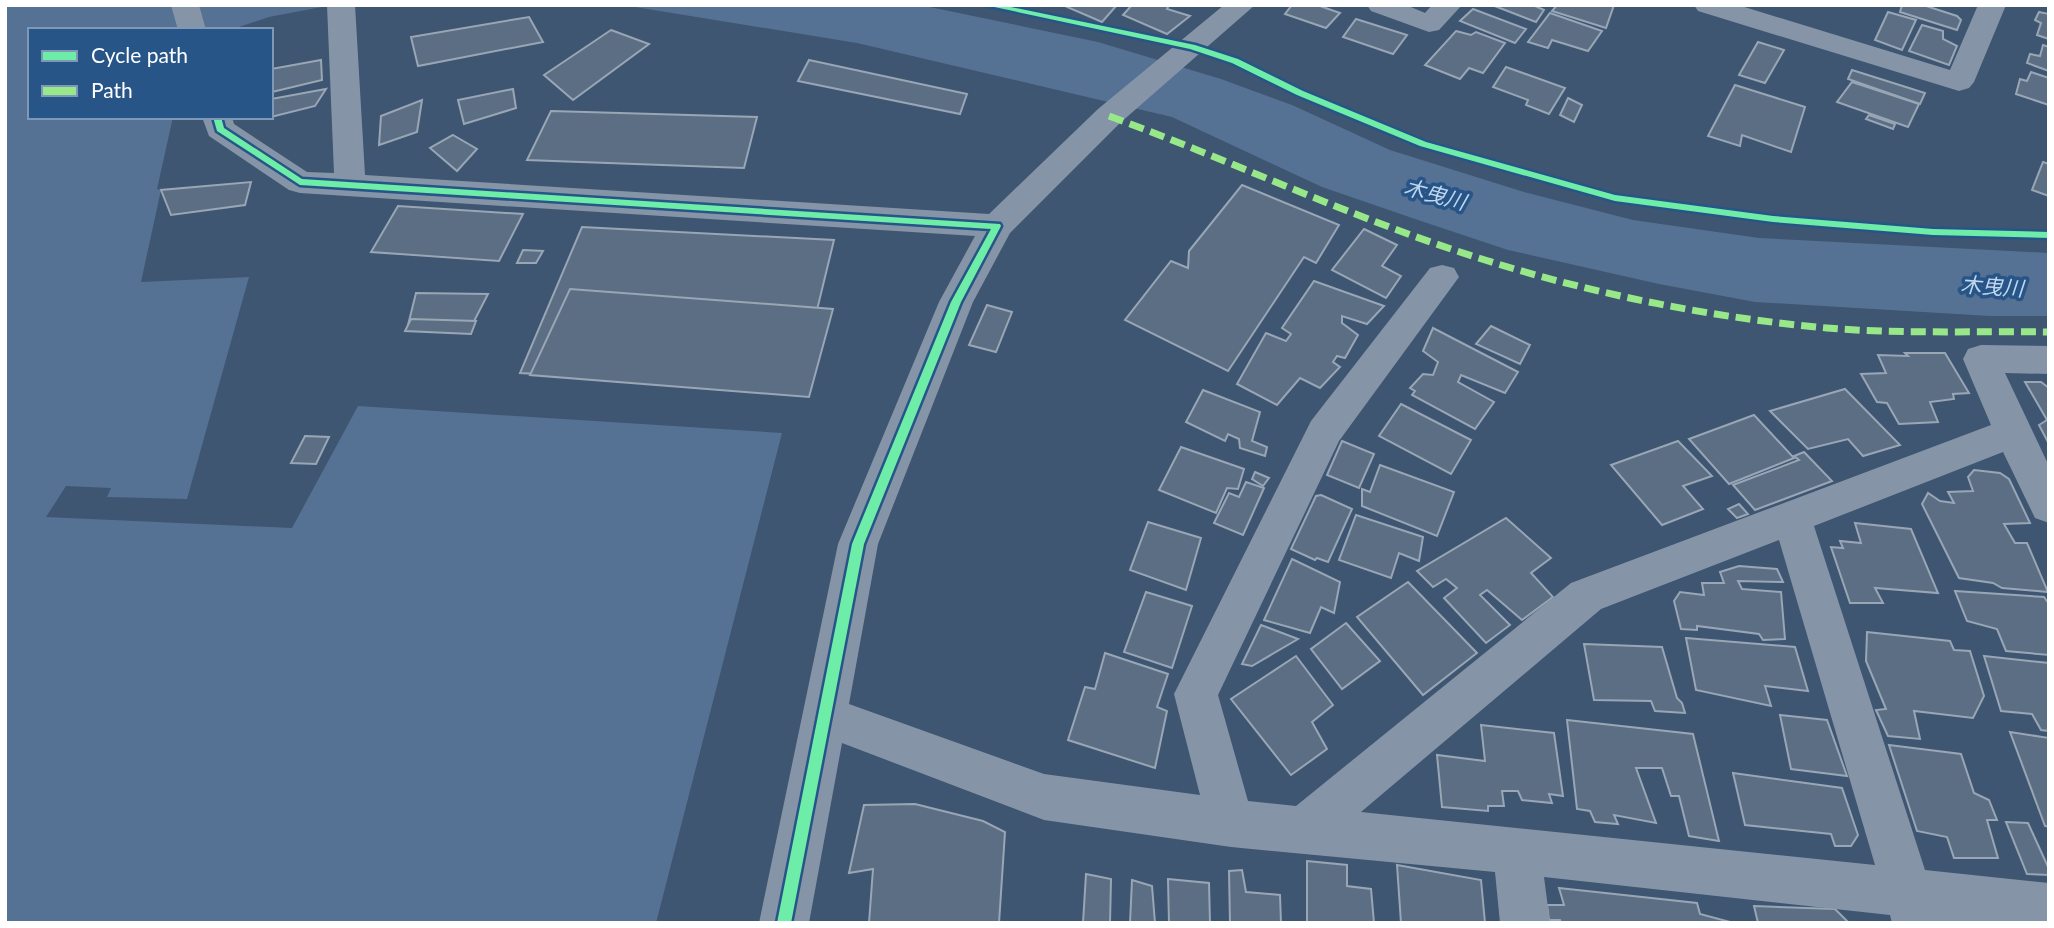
<svg xmlns="http://www.w3.org/2000/svg" width="2054" height="928" font-family="Lato,'Noto Sans JP',sans-serif">
  <style>
    .water { fill: #557294 }
    .building { fill: #5b6e83; stroke: #98a6b5; stroke-width: 2 }
    .lines { fill: none; stroke-linecap: round; stroke-linejoin: round }
    .minor { fill: #8595a7; fill-rule: evenodd }
    .quiet { stroke: #98e88a; stroke-width: 7; stroke-dasharray: 15 7; stroke-linecap: butt }
    .cycleway-casing { stroke: #285587; stroke-width: 5 }
    .cycleway { fill: #6deda7; fill-rule: evenodd }
    .labels { text-anchor: middle; stroke-width: 7; stroke-linejoin: round; paint-order: stroke }
    .water-label { font-size: 21px; font-style: italic; fill: #c0d7ef; stroke: #285587 }
  </style>
  <rect width="100%" height="100%" fill="#3e5671"/>
  <!-- water -->
  <g class="water">
    <polygon points="5,5 332,5 269,17 230,30 30,30 30,117 173,117 157,189 161,190 141,282 249,277 187,499 107,497 111,488 66,486 46,517 292,528 358,406 782,433 656,923 5,923"/>
    <polygon points="623,5 920,5 1098,42 1221,79 1292,105 1390,150 1524,192 1633,220 1759,238 2049,253 2049,316 1990,316 1755,302 1659,284 1508,250 1418,220 1322,187 1172,117 857,43"/>
  </g>
  <!-- building -->
  <g class="building">
    <polygon points="1069,5 1117,5 1102,22 1067,7"/>
    <polygon points="1132,5 1169,5 1167,9 1190,16 1167,34 1123,15"/>
    <polygon points="1292,5 1317,5 1340,13 1326,28 1285,14"/>
    <polygon points="1492,5 1533,5 1544,10 1536,22"/>
    <polygon points="1557,5 1614,5 1606,28 1552,11"/>
    <polygon points="1902,5 1923,5 1957,16 1961,20 1957,30 1900,12"/>
    <polygon points="1473,9 1526,29 1515,43 1460,21"/>
    <polygon points="1888,12 1916,20 1902,50 1875,40"/>
    <polygon points="2039,12 2049,14 2049,39 2037,35 2041,23 2035,20"/>
    <polygon points="1550,13 1602,31 1588,51 1552,40 1548,48 1528,42"/>
    <polygon points="529,17 543,42 418,66 411,37"/>
    <polygon points="1356,19 1407,35 1393,54 1343,37"/>
    <polygon points="1922,25 1943,31 1943,39 1957,46 1949,65 1909,51"/>
    <polygon points="611,30 649,44 573,100 544,75"/>
    <polygon points="1456,31 1471,35 1476,32 1505,43 1483,73 1469,68 1460,79 1425,65"/>
    <polygon points="1758,42 1784,50 1765,83 1739,75"/>
    <polygon points="2043,45 2049,47 2049,71 2027,63 2030,54 2040,56"/>
    <polygon points="321,60 322,80 272,92 271,69"/>
    <polygon points="809,60 967,94 960,114 798,81"/>
    <polygon points="1506,67 1565,88 1549,114 1526,105 1528,100 1493,87"/>
    <polygon points="1852,70 1909,88 1925,93 1920,104 1848,79"/>
    <polygon points="2031,72 2049,78 2049,105 2016,94 2020,79 2027,81"/>
    <polygon points="1852,82 1919,104 1908,127 1837,102"/>
    <polygon points="1735,85 1805,107 1791,152 1742,135 1740,146 1708,136"/>
    <polygon points="326,89 315,106 271,117 271,99"/>
    <polygon points="513,89 516,108 464,124 458,100"/>
    <polygon points="1568,98 1582,105 1574,122 1560,115"/>
    <polygon points="422,100 417,132 379,145 381,116"/>
    <polygon points="551,111 757,117 744,168 527,160"/>
    <polygon points="1869,115 1895,124 1893,129 1866,119"/>
    <polygon points="453,135 477,149 457,171 430,148"/>
    <polygon points="2043,162 2049,164 2049,196 2032,190"/>
    <polygon points="251,182 245,205 171,215 161,190"/>
    <polygon points="1242,185 1339,225 1316,263 1304,257 1228,371 1125,320 1171,261 1188,268 1189,251"/>
    <polygon points="398,206 523,214 499,261 371,252"/>
    <polygon points="582,227 834,240 798,388 520,373"/>
    <polygon points="1364,229 1397,245 1382,266 1401,276 1386,298 1332,270"/>
    <polygon points="523,250 543,251 536,263 517,263"/>
    <polygon points="1314,281 1384,306 1367,324 1342,316 1342,323 1358,335 1345,358 1337,356 1333,362 1340,367 1320,388 1300,378 1277,405 1237,384 1266,333 1286,341 1291,334 1282,328"/>
    <polygon points="570,289 833,309 809,397 530,375"/>
    <polygon points="416,293 488,294 469,331 408,325"/>
    <polygon points="987,305 1012,312 996,352 969,345"/>
    <polygon points="411,319 476,321 471,334 405,331"/>
    <polygon points="1491,326 1530,345 1520,364 1476,344"/>
    <polygon points="1433,328 1518,372 1505,393 1461,375 1458,382 1494,402 1475,429 1412,395 1415,391 1410,388 1423,374 1433,375 1438,362 1423,351"/>
    <polygon points="1905,353 1945,353 1969,393 1953,394 1954,399 1930,402 1938,422 1899,424 1887,403 1877,402 1861,374 1886,373 1878,355 1908,356"/>
    <polygon points="2025,382 2041,382 2049,388 2049,444 2039,425 2047,420"/>
    <polygon points="1845,389 1900,445 1863,456 1848,439 1808,449 1770,411"/>
    <polygon points="1203,390 1260,412 1252,441 1267,447 1265,456 1240,448 1239,439 1228,434 1225,441 1186,422"/>
    <polygon points="1401,404 1471,440 1451,474 1379,436"/>
    <polygon points="1754,415 1794,458 1729,484 1689,439"/>
    <polygon points="305,436 329,437 316,464 291,463"/>
    <polygon points="1342,441 1374,454 1359,488 1327,475"/>
    <polygon points="1678,441 1712,476 1683,486 1703,509 1662,525 1611,465"/>
    <polygon points="1181,447 1244,469 1238,489 1227,488 1216,513 1159,490"/>
    <polygon points="1804,452 1832,481 1755,510 1733,485 1799,460 1794,456"/>
    <polygon points="1380,465 1454,492 1437,536 1362,506 1362,489 1370,492"/>
    <polygon points="1974,470 2000,473 2009,479 2030,523 2004,524 2015,543 2027,543 2048,592 2002,588 1993,583 1959,578 1922,504 1928,493 1940,501 1954,503 1948,492 1973,491 1968,477"/>
    <polygon points="1255,472 1269,478 1263,486 1252,479"/>
    <polygon points="1246,482 1264,488 1243,535 1214,523 1229,493 1239,497"/>
    <polygon points="1321,495 1352,509 1328,562 1317,558 1315,560 1291,549 1316,496"/>
    <polygon points="1739,504 1748,514 1737,518 1728,509"/>
    <polygon points="1356,515 1423,537 1419,561 1399,553 1391,578 1339,560"/>
    <polygon points="1506,518 1551,558 1531,573 1553,597 1522,620 1487,590 1480,595 1510,625 1486,643 1444,598 1457,588 1446,579 1433,587 1417,571"/>
    <polygon points="1148,522 1201,538 1186,590 1130,570"/>
    <polygon points="1855,523 1911,529 1938,593 1875,588 1883,603 1850,603 1831,547 1843,548 1840,541 1861,543"/>
    <polygon points="1292,559 1340,582 1334,613 1321,607 1310,633 1264,620"/>
    <polygon points="1739,566 1777,569 1783,582 1738,581 1742,589 1781,592 1785,639 1763,640 1759,634 1697,626 1697,630 1681,629 1674,601 1680,592 1704,595 1702,583 1724,583 1720,572"/>
    <polygon points="1408,582 1477,653 1423,695 1357,617"/>
    <polygon points="1955,591 2044,597 2049,604 2049,655 2006,651 1997,629 1967,621"/>
    <polygon points="1146,592 1192,606 1172,668 1124,652"/>
    <polygon points="1346,623 1380,661 1342,689 1311,649"/>
    <polygon points="1261,625 1298,639 1252,666 1242,664"/>
    <polygon points="1867,632 1950,641 1954,650 1970,651 1984,696 1973,718 1914,711 1920,739 1888,736 1876,710 1886,709 1866,661"/>
    <polygon points="1686,638 1795,647 1808,691 1765,686 1771,706 1696,690"/>
    <polygon points="1584,644 1662,647 1677,698 1682,703 1685,713 1655,711 1651,701 1594,700"/>
    <polygon points="1105,653 1168,674 1157,707 1167,711 1155,768 1068,740 1085,687 1095,689"/>
    <polygon points="1296,656 1333,705 1312,722 1327,749 1291,775 1231,699"/>
    <polygon points="1984,656 2049,663 2049,731 2041,730 2032,714 2001,711"/>
    <polygon points="1780,715 1827,720 1847,776 1791,769"/>
    <polygon points="1567,720 1693,734 1719,841 1689,836 1679,796 1671,796 1662,768 1636,768 1656,823 1614,815 1618,824 1595,822 1590,811 1577,809"/>
    <polygon points="1481,725 1554,733 1563,796 1549,794 1552,803 1522,800 1518,791 1502,791 1504,806 1488,806 1488,811 1442,807 1437,755 1485,761"/>
    <polygon points="2010,732 2049,738 2049,827 2045,826"/>
    <polygon points="1889,745 1961,754 1974,793 1989,800 1997,820 1987,820 1998,858 1954,858 1947,837 1917,831"/>
    <polygon points="1733,773 1842,788 1858,835 1851,846 1835,846 1831,834 1745,825"/>
    <polygon points="915,804 983,821 1005,832 999,923 869,923 873,869 849,873 864,805"/>
    <polygon points="2006,822 2028,823 2049,869 2049,875 2027,874"/>
    <polygon points="1307,861 1347,865 1347,886 1371,889 1374,923 1307,923"/>
    <polygon points="1397,865 1481,880 1485,923 1401,923"/>
    <polygon points="1242,870 1246,892 1280,895 1281,923 1230,923 1229,871"/>
    <polygon points="1086,874 1111,879 1110,923 1083,923"/>
    <polygon points="1168,879 1209,883 1210,923 1169,923"/>
    <polygon points="1132,880 1152,886 1155,923 1130,923"/>
    <polygon points="1559,888 1697,903 1700,914 1730,922 1561,923 1560,920 1549,920 1547,905 1564,905"/>
    <polygon points="1754,906 1835,909 1849,923 1758,923"/>
  </g>
  <g class="lines">
    <!-- minor -->
    <g class="minor">
      <polygon points="171,5 199,5 206,30 178,30"/>
      <path d="M327 5H355L365 175 989 214 1098 109 1224 5H1255L1120 123 1010 233 973 302 878 544 849 704 1044 774 1200 795 1174 694 1311 421 1430 268 1442 265 1454 268 1459 277 1339 441 1218 695 1248 801 1296 806 1571 583 1991 425 1963 359 1968 349 1981 345 2049 346V374L2005 373 2049 466V523L2035 518 2003 452 1814 526 1925 870 2049 883V923H1892L1890 915 1544 877 1550 923H1500L1495 872 1231 847 1044 820 842 743 809 923H759L838 544 939 302 975 236 300 193 289 190 209 136 202 117H232L234 124 307 172 334 173ZM1779 540 1875 865 1361 812 1601 609Z"/>
      <polygon points="1367,5 1406,5 1425,13 1432,5 1462,5 1439,30 1429,32 1371,11"/>
      <polygon points="1694,5 1738,5 1950,70 1978,5 2006,5 1974,82 1969,88 1959,91 1698,11"/>
    </g>
    <!-- quiet -->
    <path class="quiet" d="M1109 116C1235 162 1356 220 1485 260 1593 294 1714 318 1827 328 1899 334 1976 331 2049 332"/>
    <!-- cycleway casing -->
    <g class="cycleway-casing">
      <g id="cycleway">
        <polygon points="985,5 1001,5 1195,45 1238,59 1303,91 1426,142 1615,195 1773,216 1933,229 2049,232 2049,238 1933,235 1773,222 1615,201 1420,146 1297,95 1232,63 1190,49"/>
        <polygon points="213,117 221,117 224,128 302,179 1000,224 1001,226 961,302 864,544 791,923 777,923 852,544 951,302 991,229 300,185 217,131"/>
      </g>
    </g>
    <!-- cycleway -->
    <use href="#cycleway" class="cycleway"/>
  </g>
  <g class="labels">
    <!-- water labels -->
    <g class="water-label">
      <text transform="translate(1435 195) rotate(15)" y="7">木曳川</text>
      <text transform="translate(1992 287) rotate(4)" y="7">木曳川</text>
    </g>
  </g>
  <!-- border -->
  <rect width="2054" height="928" fill="none" stroke="#ffffff" stroke-width="14"/>
  <!-- legend -->
  <rect x="28" y="28" width="245" height="91" fill="#285587" stroke="#7e99b7" stroke-width="2"/>
  <rect x="42" y="51" width="35" height="10" fill="#6deda7" stroke="#7e99b7" stroke-width="2"/>
  <text x="91" y="63" font-size="21" fill="#ffffff">Cycle path</text>
  <rect x="42" y="86" width="35" height="10" fill="#98e88a" stroke="#7e99b7" stroke-width="2"/>
  <text x="91" y="98" font-size="21" fill="#ffffff">Path</text>
</svg>
